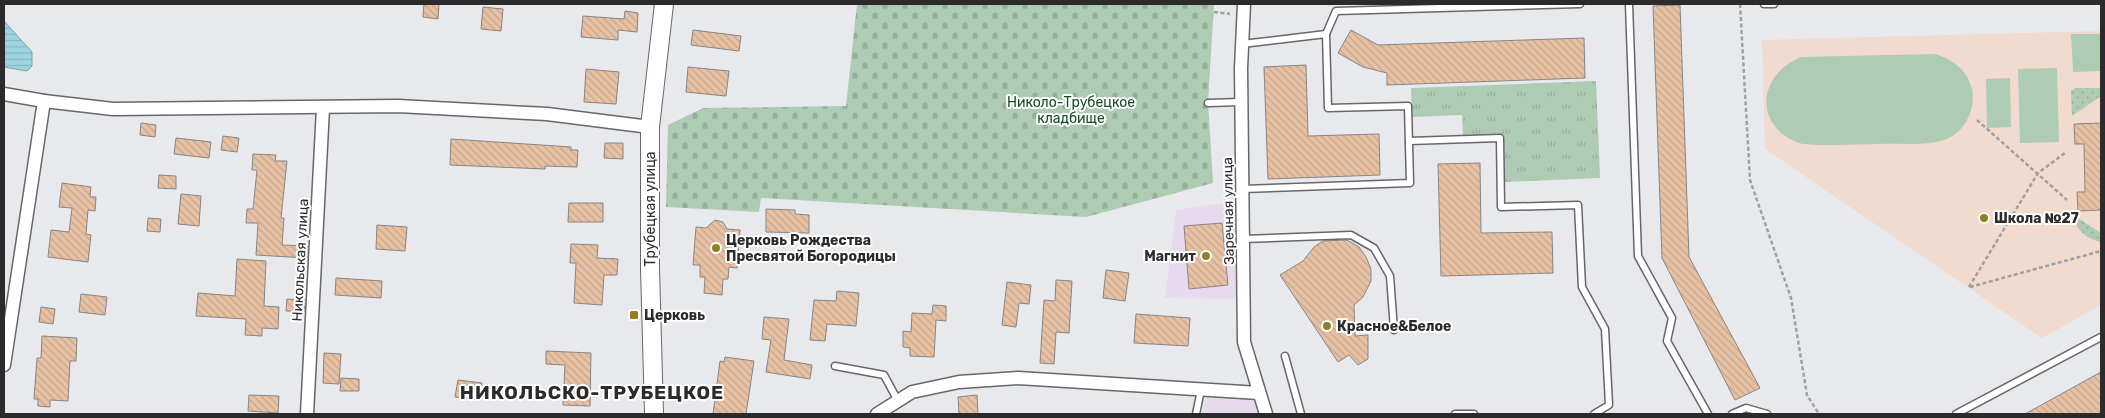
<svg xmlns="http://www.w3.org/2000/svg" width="2105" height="418" font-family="Rubik,sans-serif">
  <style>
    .commercial { fill: #e7daee }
    .education { fill: #f1dace }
    .grass { fill: url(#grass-dots) }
    .cemetery { fill: url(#cemetery-stones) }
    .park { fill: url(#park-tufts) }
    .pitch { fill: #aecbb4 }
    .water { fill: url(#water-rules); stroke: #7ca1ab }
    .building { fill: url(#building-back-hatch); stroke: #888583 }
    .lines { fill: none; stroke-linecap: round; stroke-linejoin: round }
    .service-casing { stroke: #65676a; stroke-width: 9 }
    .minor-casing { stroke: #65676a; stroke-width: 15 }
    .secondary-casing { stroke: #65676a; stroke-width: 20 }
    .path { stroke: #9fa0a3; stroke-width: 2.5; stroke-dasharray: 4 2.5; stroke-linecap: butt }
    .service { stroke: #fff; stroke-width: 6 }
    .minor { stroke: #fff; stroke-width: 12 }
    .secondary { stroke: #fff; stroke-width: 18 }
    .poi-dot { fill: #917f26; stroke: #fff; stroke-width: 2 }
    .labels { text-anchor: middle; stroke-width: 4; stroke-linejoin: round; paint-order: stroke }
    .park-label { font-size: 14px; fill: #104d27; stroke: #fff }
    .street-label { font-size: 14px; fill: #2b2b2c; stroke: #fff }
    .poi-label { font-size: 14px; font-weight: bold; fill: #2b2b2c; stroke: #fff; text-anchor: start }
    .district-label { font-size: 19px; font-weight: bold; letter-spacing: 1px; fill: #2b2b2c; stroke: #fff }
  </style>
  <defs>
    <pattern id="grass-dots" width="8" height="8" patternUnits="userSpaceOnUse" patternTransform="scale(1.25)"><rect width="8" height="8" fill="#aecbb4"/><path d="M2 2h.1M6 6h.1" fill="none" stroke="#96ae9b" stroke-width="1.8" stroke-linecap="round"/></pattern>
    <pattern id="cemetery-stones" width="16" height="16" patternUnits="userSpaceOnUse" patternTransform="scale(1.25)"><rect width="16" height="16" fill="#aecbb4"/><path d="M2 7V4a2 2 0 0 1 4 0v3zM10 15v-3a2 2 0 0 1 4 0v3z" fill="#96ae9b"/></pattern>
    <pattern id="park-tufts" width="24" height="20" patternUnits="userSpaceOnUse" patternTransform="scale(1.25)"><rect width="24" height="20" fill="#aecbb4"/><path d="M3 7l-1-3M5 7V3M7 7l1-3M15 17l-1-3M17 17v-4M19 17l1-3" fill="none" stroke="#96ae9b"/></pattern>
    <pattern id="water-rules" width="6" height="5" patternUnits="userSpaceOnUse" patternTransform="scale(1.25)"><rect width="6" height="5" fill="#9ed4e1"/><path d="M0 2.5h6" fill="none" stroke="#88b6c1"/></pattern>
    <pattern id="building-back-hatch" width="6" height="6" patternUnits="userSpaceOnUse" patternTransform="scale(1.25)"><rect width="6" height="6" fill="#e7c1a4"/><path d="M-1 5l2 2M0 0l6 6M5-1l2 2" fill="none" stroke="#c6a68d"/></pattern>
  </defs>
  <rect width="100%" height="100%" fill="#e8e9ed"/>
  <!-- commercial -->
  <g class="commercial">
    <polygon points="1235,201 1236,299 1165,298 1176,210"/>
    <polygon points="1206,396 1252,399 1259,414 1202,414"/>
  </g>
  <!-- education -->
  <polygon class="education" points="2101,31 2101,305 2042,338 1765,149 1762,40"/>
  <!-- grass -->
  <g class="grass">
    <polygon points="2101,88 2101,96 2072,116 2071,91 2075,88"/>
    <path d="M2075 216 2101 233V242C2088 239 2075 231 2075 216Z"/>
  </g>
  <!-- cemetery -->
  <polygon class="cemetery" points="857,4 1214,4 1208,103 1213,183 1086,217 761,198 759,212 666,207 668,125 703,108 846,106"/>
  <!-- park -->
  <polygon class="park" points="1596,81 1600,178 1505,182 1504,135 1463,136 1462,115 1412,117 1411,88"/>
  <!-- pitch -->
  <g class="pitch">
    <polygon points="2071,34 2101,34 2101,71 2073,72"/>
    <path d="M1935 54C1954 60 1967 70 1972 89 1976 107 1966 130 1949 138 1928 147 1902 143 1880 144 1855 144 1828 146 1803 144 1754 130 1755 76 1801 57Z"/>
    <polygon points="2057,68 2059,142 2020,143 2018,69"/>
    <polygon points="2010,78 2011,127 1987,128 1986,79"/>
  </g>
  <!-- water -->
  <polygon class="water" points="4,21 32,52 32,66 27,71 4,67"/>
  <!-- building -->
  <g class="building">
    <polygon points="424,4 439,4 438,19 423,17"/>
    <polygon points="1680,5 1689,257 1760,388 1735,400 1662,258 1653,6"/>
    <polygon points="483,7 503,9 501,31 481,29"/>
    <polygon points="625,11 638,13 637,32 618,30 618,40 581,37 583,16 624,19"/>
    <polygon points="693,30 741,36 739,51 691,45"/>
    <polygon points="1351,30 1378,45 1584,38 1585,78 1387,85 1387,73 1363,67 1338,53"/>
    <polygon points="1306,65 1308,136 1379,134 1380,175 1268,179 1264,67"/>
    <polygon points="688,67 729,71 726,96 686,92"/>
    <polygon points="586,69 619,72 616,104 584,102"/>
    <polygon points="141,123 156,125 155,137 140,135"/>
    <polygon points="2101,123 2101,210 2078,211 2077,192 2085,192 2084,144 2075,144 2074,124"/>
    <polygon points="223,136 239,138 237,152 221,150"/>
    <polygon points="176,138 211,142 209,158 174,154"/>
    <polygon points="451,139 571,147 571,150 578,150 577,167 545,166 545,169 450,165"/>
    <polygon points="605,143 623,143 623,159 604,158"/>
    <polygon points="253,154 276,155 275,161 287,161 281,218 284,218 282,245 307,246 307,258 256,255 258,223 246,223 247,209 253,209 257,170 252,170"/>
    <polygon points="1480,163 1481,233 1552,232 1553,273 1441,276 1438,164"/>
    <polygon points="159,175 176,176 176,189 158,188"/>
    <polygon points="62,183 91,187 90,197 96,197 95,211 88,210 86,234 91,235 88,262 48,257 51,230 69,232 72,208 59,207"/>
    <polygon points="181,194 201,196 199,226 178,224"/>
    <polygon points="569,203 603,203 603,222 568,222"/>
    <polygon points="766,209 795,210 795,214 809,215 809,233 766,232"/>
    <polygon points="148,218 161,219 160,232 147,231"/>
    <polygon points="715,220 723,222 727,229 740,230 737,268 729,267 728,279 723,279 722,295 704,293 705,277 700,277 700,265 693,265 696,227 706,228"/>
    <polygon points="1222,223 1228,285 1189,289 1184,226"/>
    <polygon points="377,225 407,227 405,251 376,249"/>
    <polygon points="1347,240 1359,247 1366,257 1371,269 1371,281 1363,297 1354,305 1355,336 1368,335 1368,359 1358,365 1349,355 1338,362 1280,275 1303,261 1314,247 1323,241"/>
    <polygon points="571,244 598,245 597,258 618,259 617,275 604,275 602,305 574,303 576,263 570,263"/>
    <polygon points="237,259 266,261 264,306 279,307 278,329 262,328 262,336 245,335 246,319 196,316 198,293 235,296"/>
    <polygon points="1106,270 1129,273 1125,301 1103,298"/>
    <polygon points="336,278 382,281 381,298 335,295"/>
    <polygon points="1056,280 1072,281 1069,333 1056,332 1054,364 1040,363 1044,300 1055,301"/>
    <polygon points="1007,282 1031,285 1029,304 1019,303 1016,327 1002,325"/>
    <polygon points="837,291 859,293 856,326 827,324 825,341 810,340 814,300 836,301"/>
    <polygon points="81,294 107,297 105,315 79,312"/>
    <polygon points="287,299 305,300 304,312 286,311"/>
    <polygon points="933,305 946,306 946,321 936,320 934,357 910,356 910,348 903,347 903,331 911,332 912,313 932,314"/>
    <polygon points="41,307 55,309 53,324 39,322"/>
    <polygon points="1136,314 1190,318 1188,346 1134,343"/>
    <polygon points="764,317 789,319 784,360 812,365 810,379 766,372 771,340 762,339"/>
    <polygon points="42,336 77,338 76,361 70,361 68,401 50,400 50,407 38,406 38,399 34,399 37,358 41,358"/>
    <polygon points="546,351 591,353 590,406 563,405 565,365 546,364"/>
    <polygon points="324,353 341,354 339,384 323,383"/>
    <polygon points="725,357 754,361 746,414 713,414 720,361 724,362"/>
    <polygon points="2101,372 2101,414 2025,414"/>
    <polygon points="341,378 359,379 359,391 340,391"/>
    <polygon points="458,380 482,383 480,400 455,397"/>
    <polygon points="249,395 279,396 278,413 248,411"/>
    <polygon points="977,395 978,414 959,414 958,397"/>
  </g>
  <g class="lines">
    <!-- service casing -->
    <g class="service-casing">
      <g id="service">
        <polyline points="1629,4 1638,256 1672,318 1667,341 1708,414"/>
        <polyline points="1764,4 1774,4"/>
        <polyline points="1326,34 1336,11 1580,4"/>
        <polyline points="1242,44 1326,34 1328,108 1408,106 1410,183 1242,189"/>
        <polyline points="1208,103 1241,102"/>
        <polyline points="1409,141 1500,138 1501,207 1578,205 1582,287 1605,329 1609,405 1594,414"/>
        <polyline points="1243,239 1351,235 1374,248 1390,276 1394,330"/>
        <polyline points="1285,356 1301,414"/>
        <polyline points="835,366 884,375 898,401"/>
        <polyline points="1196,414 1201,390"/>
        <polyline points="1455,414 1474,414"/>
        <polyline points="1732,414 1746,408 1767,414"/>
        <polyline points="1956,414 2101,337"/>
      </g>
    </g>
    <!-- minor casing -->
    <g class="minor-casing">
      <g id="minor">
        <polyline points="1244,4 1241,68 1244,342 1266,414"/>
        <polyline points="4,94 44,101 113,109 398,106 547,114 650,127"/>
        <polyline points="4,365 44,101"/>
        <polyline points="307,414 323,108"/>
        <polyline points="877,414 912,392 959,382 1018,378 1259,393"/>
      </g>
    </g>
    <!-- secondary casing -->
    <g class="secondary-casing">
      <polyline id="secondary" points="654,414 650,268 650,127 664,4"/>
    </g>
    <!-- path -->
    <g class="path">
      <polyline points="1740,4 1750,180 1791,298 1807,395 1819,414"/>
      <polyline points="1214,12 1230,14"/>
      <polyline points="1977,120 2067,200"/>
      <polyline points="1969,287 2038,173 2065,153"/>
      <polyline points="1970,287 2101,251"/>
    </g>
    <!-- service -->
    <use href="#service" class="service"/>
    <!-- minor -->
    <use href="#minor" class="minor"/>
    <!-- secondary -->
    <use href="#secondary" class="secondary"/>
  </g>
  <!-- markers -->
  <g class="poi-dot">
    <circle cx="1984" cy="218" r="5"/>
    <circle cx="716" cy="248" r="5"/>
    <circle cx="1206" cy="256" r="5"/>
    <rect x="629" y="310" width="10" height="10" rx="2.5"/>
    <circle cx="1327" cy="326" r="5"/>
  </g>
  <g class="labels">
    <!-- park labels -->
    <g class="park-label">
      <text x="1071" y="107">Николо-Трубецкое<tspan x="1071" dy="16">кладбище</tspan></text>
    </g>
    <!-- street labels -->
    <g class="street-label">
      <text transform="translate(650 209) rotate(-90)" y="5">Трубецкая улица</text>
      <text transform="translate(1228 211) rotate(-91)" y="5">Заречная улица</text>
      <text transform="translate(300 260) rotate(-87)" y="5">Никольская улица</text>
    </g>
    <!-- poi labels -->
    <g class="poi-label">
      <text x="1994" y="223">Школа №27</text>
      <text x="726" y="245">Церковь Рождества<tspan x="726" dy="16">Пресвятой Богородицы</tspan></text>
      <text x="1196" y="261" text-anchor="end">Магнит</text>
      <text x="644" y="320">Церковь</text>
      <text x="1337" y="331">Красное&amp;Белое</text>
    </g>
    <!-- district labels -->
    <g class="district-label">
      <text x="592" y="399">НИКОЛЬСКО-ТРУБЕЦКОЕ</text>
    </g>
  </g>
  <!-- border -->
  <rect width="2105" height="418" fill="none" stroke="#2b2b2c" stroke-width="10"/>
</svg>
